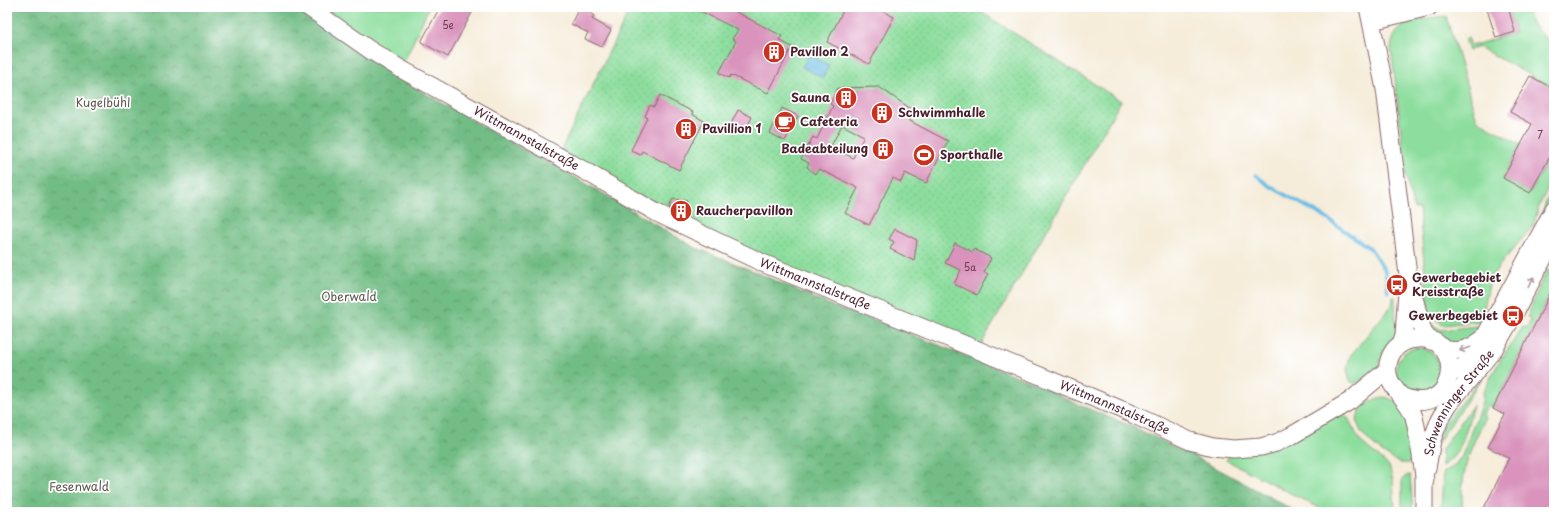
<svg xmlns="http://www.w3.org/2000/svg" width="1561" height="519" font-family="'Playpen Sans',sans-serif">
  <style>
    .grass { fill: #8dde9e; stroke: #6c7e64 }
    .forest { fill: url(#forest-crowns); stroke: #5e6e58 }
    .park { fill: url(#park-dots); stroke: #6c7e64 }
    .water { fill: #68bce4; stroke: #596e88 }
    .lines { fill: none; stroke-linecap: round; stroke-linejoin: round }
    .stream { stroke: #68bce4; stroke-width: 3.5 }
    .building { fill: #d993bc; fill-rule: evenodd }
    .minor-casing { stroke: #866768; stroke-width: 19 }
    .minor { stroke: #fff; stroke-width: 17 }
    .oneway { stroke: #ae9aa0 }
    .labels { text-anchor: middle; stroke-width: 3.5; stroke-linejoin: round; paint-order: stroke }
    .number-label { font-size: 10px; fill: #6e3c4f }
    .poi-label { font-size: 12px; font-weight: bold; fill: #4a1f2b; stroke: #fff; text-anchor: start }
    .park-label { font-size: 12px; fill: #5e584e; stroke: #fff }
    .street-label { font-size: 12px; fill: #4a1f2b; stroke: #fff }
  </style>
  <defs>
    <pattern id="forest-crowns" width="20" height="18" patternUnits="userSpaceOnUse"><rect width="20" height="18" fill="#72bd85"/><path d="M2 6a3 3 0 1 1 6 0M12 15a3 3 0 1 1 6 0" fill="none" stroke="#60996d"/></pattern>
    <pattern id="park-dots" width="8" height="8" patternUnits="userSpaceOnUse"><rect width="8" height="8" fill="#8dde9e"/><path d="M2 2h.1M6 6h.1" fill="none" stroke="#7bbe88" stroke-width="1.8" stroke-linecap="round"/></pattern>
  </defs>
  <rect width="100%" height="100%" fill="#fff"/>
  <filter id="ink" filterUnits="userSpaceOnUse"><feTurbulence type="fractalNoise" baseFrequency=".025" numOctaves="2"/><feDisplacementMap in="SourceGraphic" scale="8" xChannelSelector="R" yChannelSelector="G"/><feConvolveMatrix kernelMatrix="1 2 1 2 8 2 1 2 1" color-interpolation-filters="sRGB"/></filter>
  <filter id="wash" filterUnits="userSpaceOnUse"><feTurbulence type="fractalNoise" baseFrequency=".012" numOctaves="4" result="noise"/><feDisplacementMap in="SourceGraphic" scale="16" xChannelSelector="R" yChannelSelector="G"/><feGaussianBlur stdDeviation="0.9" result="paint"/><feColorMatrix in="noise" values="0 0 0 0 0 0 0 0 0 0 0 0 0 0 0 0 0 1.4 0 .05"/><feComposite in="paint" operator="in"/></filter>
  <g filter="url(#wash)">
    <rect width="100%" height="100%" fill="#f5ecd9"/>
    <!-- grass -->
    <g class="grass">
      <polygon points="309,7 429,7 401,69"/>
      <path d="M1508 7H1524C1531 23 1538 35 1554 43V86L1553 88 1479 47 1469 50 1465 39 1468 37 1471 46 1515 33Z"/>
      <path d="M1446 16 1477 120 1521 145 1503 178 1530 193 1554 150V177L1540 204 1533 226 1498 267 1490 281 1481 321 1443 325 1429 314 1419 209H1414L1406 178 1398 103 1391 48C1394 19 1423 19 1446 16Z"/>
      <polygon points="1554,187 1554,196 1540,221 1546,201"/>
      <path d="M1547 271H1554V286L1493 408 1487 405 1483 414 1485 419C1469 449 1459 477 1463 512H1441L1443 472 1453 467 1462 456 1482 403 1483 392 1499 362 1523 327 1527 328 1531 320 1527 318 1540 285Z"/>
      <polygon points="1393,297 1395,297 1396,337 1383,354 1379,367 1360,382 1354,383 1350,381 1347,370 1350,356 1392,305"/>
      <polygon points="1429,322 1441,330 1477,326 1481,332 1472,339 1451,345 1429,331"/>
      <circle cx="1418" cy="370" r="22"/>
      <polygon points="1489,368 1437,444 1443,425"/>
      <path d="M1385 397C1391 399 1397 401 1401 406 1409 415 1411 443 1413 455L1411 457V463C1407 463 1401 464 1398 462 1394 461 1389 456 1385 454 1371 444 1344 423 1365 405 1372 400 1376 398 1385 397Z"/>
      <path d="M1473 405C1467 425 1463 455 1442 466V449Z"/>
      <polygon points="1338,415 1344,415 1348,418 1360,441 1389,466 1393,481 1395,512 1327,512 1226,460 1229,456"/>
      <polygon points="1410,475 1413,512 1402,512 1402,481 1406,476"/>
    </g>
    <!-- forest -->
    <polygon class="forest" points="7,7 306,7 397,77 526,151 563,170 694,247 758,273 837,308 878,321 1042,386 1077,404 1136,428 1216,468 1297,512 7,512"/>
    <!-- park -->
    <polygon class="park" points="631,7 973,7 1121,101 978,350 702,235 558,156"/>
    <!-- water -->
    <polygon class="water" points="809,55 829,65 823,78 802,67"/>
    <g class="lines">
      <!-- stream -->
      <g class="stream">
        <polyline points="1542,7 1554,14"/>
        <polyline points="1256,175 1268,185 1323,216 1371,249 1385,271 1388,292"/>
      </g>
    </g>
    <g id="blocks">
      <!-- building -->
      <g class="building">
        <polygon points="440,7 475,7 448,57 421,42"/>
        <polygon points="692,7 738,7 736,12 782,36 779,40 792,47 768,93 731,75 729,78 719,73 736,41 732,39 738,30"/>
        <polygon points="845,7 875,7 894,17 869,64 827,42"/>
        <polygon points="1493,7 1508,7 1515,32 1496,38 1487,9"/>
        <polygon points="579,8 594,15 592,19 611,30 602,47 585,39 588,33 571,24"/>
        <polygon points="1530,76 1554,89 1554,160 1549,158 1530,193 1503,178 1532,124 1510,112"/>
        <path d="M879 87 914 111 908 120 948 141 926 183 905 173 901 182 893 178 869 225 845 213 858 188 819 169 815 174 807 167 809 163 801 159 813 137 817 139 833 106 830 104 838 88ZM842 125 864 136 853 158 831 146Z"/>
        <polygon points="660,95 693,112 692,114 704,121 679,170 642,151 640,155 631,150 647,118 645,116 650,105 654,107"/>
        <polygon points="782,108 798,116 785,141 770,133"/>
        <polygon points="738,110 752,117 745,131 731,124"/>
        <polygon points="673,199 687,201 685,215 669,207"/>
        <polygon points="895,229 917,240 914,261 890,249 894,242 889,239"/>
        <polygon points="955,243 973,252 974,249 991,258 984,272 988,274 977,295 954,284 961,270 945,263"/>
        <polygon points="1554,286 1554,512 1482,512 1509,458 1488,447 1505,414 1493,408"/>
      </g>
    </g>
  </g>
  <g filter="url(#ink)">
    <use href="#blocks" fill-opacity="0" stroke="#866768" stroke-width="1"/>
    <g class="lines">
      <!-- minor casing -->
      <g class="minor-casing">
        <g id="minor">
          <path id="s1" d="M308 7 370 50 401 69 585 171 657 213 765 264 978 350 1132 414 1190 441 1213 447 1234 449 1261 447 1276 443 1291 436 1350 401 1387 370"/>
          <polyline points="1368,7 1385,89 1408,275 1423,332 1430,341"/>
          <polyline points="1372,21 1429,7"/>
          <polyline points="1401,344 1404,335 1407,291"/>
          <path d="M1443 349C1461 353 1470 349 1484 338L1554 209"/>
          <polyline points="1450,374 1471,362 1485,351"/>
          <path d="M1401 396C1458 421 1466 335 1418 339 1409 339 1400 343 1394 350 1391 354 1389 359 1388 364 1384 388 1408 396 1414 417 1419 437 1421 459 1425 480"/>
          <path id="s2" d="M1427 468 1432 440 1440 419 1449 404 1494 349 1513 316 1554 238"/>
          <polyline points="1424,512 1424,468"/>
        </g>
      </g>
      <!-- minor -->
      <use href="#minor" class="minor"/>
    </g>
    <!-- one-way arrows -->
    <defs><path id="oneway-shaft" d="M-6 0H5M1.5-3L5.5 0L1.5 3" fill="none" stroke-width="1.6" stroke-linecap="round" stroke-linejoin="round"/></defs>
    <g class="oneway">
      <use href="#oneway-shaft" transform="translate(1531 282) rotate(-62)"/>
      <use href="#oneway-shaft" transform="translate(1465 349) rotate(163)"/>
    </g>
  </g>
  <!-- icons -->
  <defs>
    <g id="building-disc" transform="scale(1.15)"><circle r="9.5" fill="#c8321e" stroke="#fff"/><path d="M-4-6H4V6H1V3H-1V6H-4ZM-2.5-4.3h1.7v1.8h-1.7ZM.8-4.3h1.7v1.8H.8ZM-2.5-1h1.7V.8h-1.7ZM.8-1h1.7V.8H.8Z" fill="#fff"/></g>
    <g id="cafe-disc" transform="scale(1.15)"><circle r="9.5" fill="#c8321e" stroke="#fff"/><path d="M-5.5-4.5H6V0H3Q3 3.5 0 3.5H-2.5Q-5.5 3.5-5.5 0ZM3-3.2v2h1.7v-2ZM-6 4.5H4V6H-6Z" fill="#fff"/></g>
    <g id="stadium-disc" transform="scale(1.15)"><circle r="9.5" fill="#c8321e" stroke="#fff"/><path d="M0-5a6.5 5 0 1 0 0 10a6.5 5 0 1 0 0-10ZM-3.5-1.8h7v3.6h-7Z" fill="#fff"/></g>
    <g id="bus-disc" transform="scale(1.15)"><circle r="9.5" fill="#c8321e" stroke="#fff"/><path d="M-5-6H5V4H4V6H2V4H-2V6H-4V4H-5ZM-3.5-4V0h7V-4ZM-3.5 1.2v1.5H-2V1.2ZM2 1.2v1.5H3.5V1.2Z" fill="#fff"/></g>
  </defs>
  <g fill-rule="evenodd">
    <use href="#building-disc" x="774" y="52"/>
    <use href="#building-disc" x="846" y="98"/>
    <use href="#building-disc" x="882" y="113"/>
    <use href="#cafe-disc" x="785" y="122"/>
    <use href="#building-disc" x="686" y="129"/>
    <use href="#building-disc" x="883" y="149"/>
    <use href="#stadium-disc" x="924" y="155"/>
    <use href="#building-disc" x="681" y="211"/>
    <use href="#bus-disc" x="1397" y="285"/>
    <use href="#bus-disc" x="1513" y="316"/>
  </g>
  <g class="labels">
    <!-- number labels -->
    <g class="number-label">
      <text x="448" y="29">5e</text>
      <text x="1540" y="139">7</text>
      <text x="970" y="271">5a</text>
    </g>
    <!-- poi labels -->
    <g class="poi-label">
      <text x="790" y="56">Pavillon 2</text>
      <text x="830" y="102" text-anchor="end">Sauna</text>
      <text x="898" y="117">Schwimmhalle</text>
      <text x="800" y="126">Cafeteria</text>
      <text x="702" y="133">Pavillion 1</text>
      <text x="868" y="153" text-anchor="end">Badeabteilung</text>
      <text x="940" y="159">Sporthalle</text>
      <text x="696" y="215">Raucherpavillon</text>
      <text x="1412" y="282">Gewerbegebiet<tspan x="1412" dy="14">Kreisstraße</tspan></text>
      <text x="1498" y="320" text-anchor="end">Gewerbegebiet</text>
    </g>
    <!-- park labels -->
    <g class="park-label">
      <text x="103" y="107">Kugelbühl</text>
      <text x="349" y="301">Oberwald</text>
      <text x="79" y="491">Fesenwald</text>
    </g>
    <!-- street labels -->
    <g class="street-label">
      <text dy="4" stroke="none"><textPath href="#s1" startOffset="255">Wittmannstalstraße</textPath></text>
      <text dy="4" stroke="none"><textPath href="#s1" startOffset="579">Wittmannstalstraße</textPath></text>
      <text dy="4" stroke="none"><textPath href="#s2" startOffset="74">Schwenninger Straße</textPath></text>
      <text dy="4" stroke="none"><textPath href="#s1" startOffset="903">Wittmannstalstraße</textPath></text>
    </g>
  </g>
  <!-- margin -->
  <rect width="1561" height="519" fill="none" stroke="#fff" stroke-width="24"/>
</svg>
